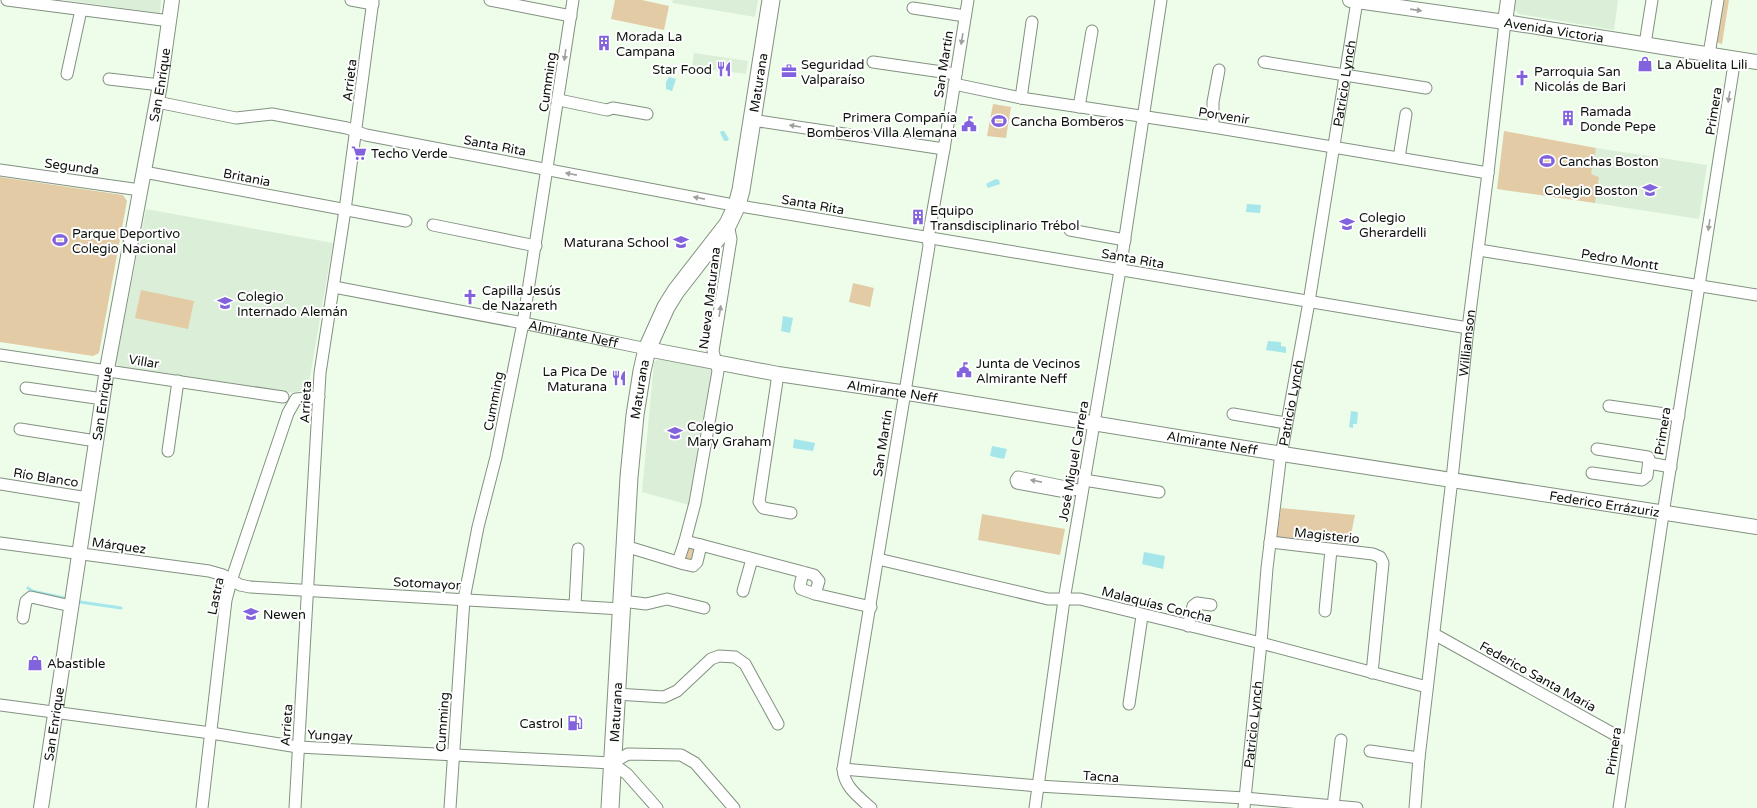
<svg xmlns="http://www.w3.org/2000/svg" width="1757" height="808" font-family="'Varela Round',sans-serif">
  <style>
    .built { fill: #dbeed7 }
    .green { fill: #e3cba5 }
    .water { fill: #a4e6ea }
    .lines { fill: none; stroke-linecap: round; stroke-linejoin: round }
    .stream { stroke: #a4e6ea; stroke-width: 3 }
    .minor-casing { stroke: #839181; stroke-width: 13 }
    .tertiary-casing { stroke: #839181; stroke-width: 16 }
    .primary-casing { stroke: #839181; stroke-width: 19 }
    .minor { stroke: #fff; stroke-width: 11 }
    .tertiary { stroke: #fff; stroke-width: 14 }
    .primary { stroke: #fff; stroke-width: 17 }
    .oneway { fill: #9ea09d }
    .labels { text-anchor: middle; stroke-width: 4; stroke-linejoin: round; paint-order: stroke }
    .street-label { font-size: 13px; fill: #0c110b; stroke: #fff }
    .poi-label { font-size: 13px; fill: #0c110b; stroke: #fff; text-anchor: start }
  </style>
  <rect width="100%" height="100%" fill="#edfdea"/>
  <!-- built -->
  <g class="built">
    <polygon points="64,0 161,0 160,13"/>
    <polygon points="673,0 758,0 755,17 672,3"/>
    <polygon points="1516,0 1618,0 1614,30 1519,14 1514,9"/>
    <polygon points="694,53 748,61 746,74 692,67"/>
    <polygon points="1596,148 1707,165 1699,219 1595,203 1599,177 1590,174"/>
    <polygon points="146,209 333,243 308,388 294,393 119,367 116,363"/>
    <polygon points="658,359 709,368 713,374 689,505 642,492 654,362"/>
  </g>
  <!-- green -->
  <g class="green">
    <polygon points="615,0 642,0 669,6 664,30 611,19"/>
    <polygon points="1722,0 1729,0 1722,44 1716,42"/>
    <polygon points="993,104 1011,107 1006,138 987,136"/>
    <polygon points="1504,131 1596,148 1591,174 1599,177 1595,203 1497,189"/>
    <polygon points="0,177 123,195 127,201 99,353 93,356 0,342"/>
    <polygon points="853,283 874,288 870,307 849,302"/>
    <polygon points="141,290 194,301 188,329 135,318"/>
    <polygon points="1281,508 1355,515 1349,544 1277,537"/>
    <polygon points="982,514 1065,529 1060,555 978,540"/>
    <polygon points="688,547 695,549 692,561 684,559"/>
  </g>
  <!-- water -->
  <g class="water">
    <polygon points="669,77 676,79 672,91 666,89 666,82"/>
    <polygon points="722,131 724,131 729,139 727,141 724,141 720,132"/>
    <polygon points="996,179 999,180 1000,184 988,188 986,184"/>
    <polygon points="1247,204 1261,205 1260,213 1246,212"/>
    <polygon points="783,316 793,318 790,333 781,331"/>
    <polygon points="1268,341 1281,342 1281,346 1286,347 1286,353 1266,350"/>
    <polygon points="1351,411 1358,412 1357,424 1353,424 1353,428 1349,427"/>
    <polygon points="794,439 815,443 813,451 793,448"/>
    <polygon points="992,446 1007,449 1004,459 990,456"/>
    <polygon points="1144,552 1165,556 1163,569 1142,564"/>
  </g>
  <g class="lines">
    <!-- stream -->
    <g class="stream">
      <polyline points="28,588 32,591 64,598"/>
      <polyline points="80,602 121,608"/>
    </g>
    <!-- minor casing -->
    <g class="minor-casing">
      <g id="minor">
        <polyline points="7,0 170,21"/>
        <polyline points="351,0 373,4"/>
        <polyline points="490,0 571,16"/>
        <polyline points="913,8 965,16"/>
        <polyline points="1645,44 1652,0"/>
        <polyline points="1709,54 1718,0"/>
        <polyline points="873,62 956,74"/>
        <polyline points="1264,62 1426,88"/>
        <polyline points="67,74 81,10"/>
        <polyline points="109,79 160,85"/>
        <polyline points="954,84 1021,98 1213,127 1488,173"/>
        <polyline points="1021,98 1032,22"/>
        <polyline points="559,100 607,110 613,108 647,114"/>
        <polyline points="157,102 236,118 272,114 347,128 366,135 728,204 1468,328"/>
        <polyline points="1079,107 1092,31"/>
        <polyline points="752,120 944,149"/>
        <polyline points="1213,127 1213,102 1219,70"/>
        <polyline points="1399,158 1406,114"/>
        <polyline points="0,170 140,190"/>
        <polyline points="144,172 406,221"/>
        <polyline points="433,225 536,246"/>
        <polyline points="1070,230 1125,240"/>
        <polyline points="1479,250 1757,295"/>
        <path id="s1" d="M334 287 523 323 647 349"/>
        <polyline points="0,355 283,397"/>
        <polyline points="778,374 759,502 763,508 791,513"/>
        <polyline points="26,388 103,399"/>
        <polyline points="1609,406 1679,416"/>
        <polyline points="1233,414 1286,423"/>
        <polyline points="20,429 96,441"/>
        <polyline points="168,451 178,381"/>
        <polyline points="1649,463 1671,467"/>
        <polyline points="1592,473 1642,480 1647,476 1649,459 1648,457 1597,449"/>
        <polyline points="1084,480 1159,492"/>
        <polyline points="0,484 88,498"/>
        <polyline points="1073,490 1066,492 1017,483 1016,480 1018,477 1066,487 1082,491"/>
        <polyline points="685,541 695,503 718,371 713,351 731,239 728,224"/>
        <polyline points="1270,542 1373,554 1380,557 1383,563 1372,673"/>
        <polyline points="0,543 209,571 223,575 240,585 250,587 621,609"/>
        <polyline points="701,545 814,575 819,581 815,594 801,589 800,586 803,572"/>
        <polyline points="625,546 684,564 693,566 697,562 701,545 685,541 678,562"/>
        <polyline points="878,559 1048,599 1080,599 1261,643 1427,687"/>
        <polyline points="743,591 752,559"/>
        <polyline points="815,594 871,607"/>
        <polyline points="622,601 646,604 667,599 704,608"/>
        <polyline points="575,605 578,549"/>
        <polyline points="1325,611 1331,550"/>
        <polyline points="23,618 26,601 31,597 71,606"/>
        <polyline points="1188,626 1193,606 1197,603 1211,605"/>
        <polyline points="1434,634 1628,742"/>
        <polyline points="616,694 664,697 677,691 711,659 719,656 735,657 745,664 778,724"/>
        <polyline points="1129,704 1142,616"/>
        <polyline points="0,705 211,733 298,747 612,763"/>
        <polyline points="1370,751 1419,758"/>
        <polyline points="612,763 628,754 681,755 695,763 734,808"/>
        <polyline points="612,763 627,774 657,808"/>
        <polyline points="843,769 1038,786 1245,798 1357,808"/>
        <polyline points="1333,806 1341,740"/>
        <polyline points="202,808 226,600 231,581 288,413 296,399 319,397"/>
        <polyline points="295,808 320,373 345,210 373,0"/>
        <polyline points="450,808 464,599 478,527 496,457 523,323 573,0"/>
        <path d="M871 808C859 797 844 787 843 769L929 246 928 238 944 149 968 0"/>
        <polyline points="1035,808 1064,600 1120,270 1161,0"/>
        <path id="s2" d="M1244 808 1261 643 1267 568 1280 461 1309 302 1357 1"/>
        <path id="s3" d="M1415 808 1419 758 1452 479 1468 328 1488 173 1505 22"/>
        <polyline points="1619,808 1665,501 1735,58"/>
      </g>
    </g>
    <!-- tertiary casing -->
    <g class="tertiary-casing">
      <g id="tertiary">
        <path id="s4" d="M1350 0 1505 22 1757 62"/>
        <polyline points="1505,22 1508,0"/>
        <path id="s5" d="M647 349 778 374 914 394 1289 455 1757 527"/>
        <path id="s6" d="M41 808 107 369 160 85 172 0"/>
      </g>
    </g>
    <!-- primary casing -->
    <g class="primary-casing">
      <g id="primary">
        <path id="s7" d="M610 808 629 477 635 415 642 371 647 349 666 307 676 291 728 224 737 205 741 190 771 0"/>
      </g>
    </g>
    <!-- minor -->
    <use href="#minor" class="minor"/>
    <!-- tertiary -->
    <use href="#tertiary" class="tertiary"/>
    <!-- primary -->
    <use href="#primary" class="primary"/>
  </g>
  <!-- one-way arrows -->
  <defs><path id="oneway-solid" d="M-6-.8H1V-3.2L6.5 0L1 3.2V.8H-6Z"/></defs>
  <g class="oneway">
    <use href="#oneway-solid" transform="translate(1416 10) rotate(8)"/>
    <use href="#oneway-solid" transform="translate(962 39) rotate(99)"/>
    <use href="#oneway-solid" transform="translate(565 55) rotate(98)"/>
    <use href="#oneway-solid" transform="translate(1729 97) rotate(99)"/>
    <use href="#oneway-solid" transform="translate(795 126) rotate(-171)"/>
    <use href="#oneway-solid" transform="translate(571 174) rotate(-169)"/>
    <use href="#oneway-solid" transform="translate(699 198) rotate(-169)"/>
    <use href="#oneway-solid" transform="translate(1709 225) rotate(99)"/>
    <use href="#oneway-solid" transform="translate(720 311) rotate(-81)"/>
    <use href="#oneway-solid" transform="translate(1036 481) rotate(-169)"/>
  </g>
  <!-- icons -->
  <defs>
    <g id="building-bare" transform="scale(1.2)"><path d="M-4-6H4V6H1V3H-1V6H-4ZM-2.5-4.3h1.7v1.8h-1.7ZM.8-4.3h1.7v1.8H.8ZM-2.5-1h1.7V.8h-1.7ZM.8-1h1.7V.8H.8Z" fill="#8262dd" stroke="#fff" stroke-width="2.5" paint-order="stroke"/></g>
    <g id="shop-bare" transform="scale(1.2)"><path d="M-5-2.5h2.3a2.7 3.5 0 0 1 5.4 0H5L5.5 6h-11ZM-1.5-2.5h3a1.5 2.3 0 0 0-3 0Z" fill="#8262dd" stroke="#fff" stroke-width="2.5" paint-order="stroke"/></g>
    <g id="restaurant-bare" transform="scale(1.2)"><path d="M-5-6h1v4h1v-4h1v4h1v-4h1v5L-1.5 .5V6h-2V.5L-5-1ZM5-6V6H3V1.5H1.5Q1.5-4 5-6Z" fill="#8262dd" stroke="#fff" stroke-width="2.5" paint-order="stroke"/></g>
    <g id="office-bare" transform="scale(1.2)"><path d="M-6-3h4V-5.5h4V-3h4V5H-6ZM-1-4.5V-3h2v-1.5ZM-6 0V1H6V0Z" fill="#8262dd" stroke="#fff" stroke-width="2.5" paint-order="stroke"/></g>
    <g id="church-bare" transform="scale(1.2)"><path d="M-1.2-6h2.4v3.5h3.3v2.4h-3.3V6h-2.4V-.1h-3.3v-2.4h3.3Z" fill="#8262dd" stroke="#fff" stroke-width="2.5" paint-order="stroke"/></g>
    <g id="stadium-bare" transform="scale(1.2)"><path d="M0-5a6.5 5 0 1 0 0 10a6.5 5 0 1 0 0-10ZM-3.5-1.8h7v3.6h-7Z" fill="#8262dd" stroke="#fff" stroke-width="2.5" paint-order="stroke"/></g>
    <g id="civic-bare" transform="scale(1.2)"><path d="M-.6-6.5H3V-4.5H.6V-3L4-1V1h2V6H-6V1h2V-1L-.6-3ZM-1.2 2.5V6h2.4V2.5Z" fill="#8262dd" stroke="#fff" stroke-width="2.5" paint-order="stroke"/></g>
    <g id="supermarket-bare" transform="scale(1.2)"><path d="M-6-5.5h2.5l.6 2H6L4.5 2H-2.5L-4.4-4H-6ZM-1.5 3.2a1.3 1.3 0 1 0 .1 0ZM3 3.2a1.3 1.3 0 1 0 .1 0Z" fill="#8262dd" stroke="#fff" stroke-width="2.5" paint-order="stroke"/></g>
    <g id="school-bare" transform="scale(1.2)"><path d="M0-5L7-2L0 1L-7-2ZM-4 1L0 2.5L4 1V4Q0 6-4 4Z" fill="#8262dd" stroke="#fff" stroke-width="2.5" paint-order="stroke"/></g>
    <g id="fuel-bare" transform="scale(1.2)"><path d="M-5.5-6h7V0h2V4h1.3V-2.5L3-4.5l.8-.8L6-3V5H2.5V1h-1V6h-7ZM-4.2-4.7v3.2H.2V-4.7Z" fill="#8262dd" stroke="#fff" stroke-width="2.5" paint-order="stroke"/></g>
  </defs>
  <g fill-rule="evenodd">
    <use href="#building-bare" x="604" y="43"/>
    <use href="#shop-bare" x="1645" y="64"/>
    <use href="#restaurant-bare" x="724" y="69"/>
    <use href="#office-bare" x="789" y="71"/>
    <use href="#church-bare" x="1522" y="78"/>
    <use href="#building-bare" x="1568" y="118"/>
    <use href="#stadium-bare" x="999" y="121"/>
    <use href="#civic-bare" x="969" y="124"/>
    <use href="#supermarket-bare" x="359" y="153"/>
    <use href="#stadium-bare" x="1547" y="161"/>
    <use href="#school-bare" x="1650" y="190"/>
    <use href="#building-bare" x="918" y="217"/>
    <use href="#school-bare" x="1347" y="224"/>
    <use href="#stadium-bare" x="60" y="240"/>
    <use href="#school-bare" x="681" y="242"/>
    <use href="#church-bare" x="470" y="297"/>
    <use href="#school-bare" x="225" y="303"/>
    <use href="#civic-bare" x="964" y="370"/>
    <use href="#restaurant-bare" x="619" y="378"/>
    <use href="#school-bare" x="675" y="433"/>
    <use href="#school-bare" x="251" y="614"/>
    <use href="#shop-bare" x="35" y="663"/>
    <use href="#fuel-bare" x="575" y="723"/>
  </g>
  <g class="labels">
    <!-- street labels -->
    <g class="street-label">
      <text dy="5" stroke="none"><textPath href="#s4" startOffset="206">Avenida Victoria</textPath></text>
      <text transform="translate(943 64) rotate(-81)" y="5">San Martín</text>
      <text transform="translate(349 80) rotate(-83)" y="5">Arrieta</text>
      <text transform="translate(547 82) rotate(-82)" y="5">Cumming</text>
      <text dy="5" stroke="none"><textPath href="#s7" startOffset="756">Maturana</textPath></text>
      <text dy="5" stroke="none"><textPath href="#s2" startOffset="732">Patricio Lynch</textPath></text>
      <text dy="5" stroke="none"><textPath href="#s6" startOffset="733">San Enrique</textPath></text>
      <text transform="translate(1713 111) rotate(-81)" y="5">Primera</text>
      <text transform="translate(1224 115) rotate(9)" y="5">Porvenir</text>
      <text transform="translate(495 145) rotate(11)" y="5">Santa Rita</text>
      <text transform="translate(72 166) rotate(8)" y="5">Segunda</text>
      <text transform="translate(247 177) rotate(11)" y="5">Britania</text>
      <text transform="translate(813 204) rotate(10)" y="5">Santa Rita</text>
      <text transform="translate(1133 258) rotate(10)" y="5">Santa Rita</text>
      <text transform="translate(1620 259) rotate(9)" y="5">Pedro Montt</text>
      <text transform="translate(709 298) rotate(-83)" y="5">Nueva Maturana</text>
      <text dy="5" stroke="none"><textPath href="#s1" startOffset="244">Almirante Neff</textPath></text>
      <text dy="5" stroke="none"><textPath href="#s3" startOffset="468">Williamson</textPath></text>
      <text transform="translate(144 361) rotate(9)" y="5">Villar</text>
      <text dy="5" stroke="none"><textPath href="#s7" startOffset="420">Maturana</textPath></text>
      <text dy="5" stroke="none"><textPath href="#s5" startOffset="249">Almirante Neff</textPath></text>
      <text transform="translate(493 401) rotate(-79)" y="5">Cumming</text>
      <text transform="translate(305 402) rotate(-87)" y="5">Arrieta</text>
      <text dy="5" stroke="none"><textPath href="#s6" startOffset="409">San Enrique</textPath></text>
      <text dy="5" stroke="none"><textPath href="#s2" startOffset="408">Patricio Lynch</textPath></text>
      <text transform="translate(1662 431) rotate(-81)" y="5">Primera</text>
      <text dy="5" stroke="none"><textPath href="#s5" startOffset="573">Almirante Neff</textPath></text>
      <text transform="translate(882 443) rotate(-81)" y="5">San Martín</text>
      <text transform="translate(1073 461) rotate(-80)" y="5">José Miguel Carrera</text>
      <text transform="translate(46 477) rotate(9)" y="5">Río Blanco</text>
      <text dy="5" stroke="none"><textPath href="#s5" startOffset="970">Federico Errázuriz</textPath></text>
      <text transform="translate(1327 535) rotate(6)" y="5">Magisterio</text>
      <text transform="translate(119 545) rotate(8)" y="5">Márquez</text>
      <text transform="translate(427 583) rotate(3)" y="5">Sotomayor</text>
      <text transform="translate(215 596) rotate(-78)" y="5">Lastra</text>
      <text transform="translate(1157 604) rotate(14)" y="5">Malaquías Concha</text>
      <text transform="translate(1538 676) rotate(29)" y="5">Federico Santa María</text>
      <text dy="5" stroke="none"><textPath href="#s7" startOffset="96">Maturana</textPath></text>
      <text transform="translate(442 722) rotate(-86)" y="5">Cumming</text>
      <text dy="5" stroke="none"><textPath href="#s6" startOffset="85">San Enrique</textPath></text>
      <text dy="5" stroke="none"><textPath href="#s2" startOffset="84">Patricio Lynch</textPath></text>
      <text transform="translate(286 725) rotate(-86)" y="5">Arrieta</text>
      <text transform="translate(330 735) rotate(3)" y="5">Yungay</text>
      <text transform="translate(1613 751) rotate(-82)" y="5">Primera</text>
      <text transform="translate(1101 776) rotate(4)" y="5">Tacna</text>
    </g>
    <!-- poi labels -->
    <g class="poi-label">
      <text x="616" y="41">Morada La<tspan x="616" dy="15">Campana</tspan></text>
      <text x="801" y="69">Seguridad<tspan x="801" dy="15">Valparaíso</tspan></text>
      <text x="1657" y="69">La Abuelita Lili</text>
      <text x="712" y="74" text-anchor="end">Star Food</text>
      <text x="1534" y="76">Parroquia San<tspan x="1534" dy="15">Nicolás de Bari</tspan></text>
      <text x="1580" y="116">Ramada<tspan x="1580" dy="15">Donde Pepe</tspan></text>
      <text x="957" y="122" text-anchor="end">Primera Compañía<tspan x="957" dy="15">Bomberos Villa Alemana</tspan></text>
      <text x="1011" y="126">Cancha Bomberos</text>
      <text x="371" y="158">Techo Verde</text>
      <text x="1559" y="166">Canchas Boston</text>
      <text x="1638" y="195" text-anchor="end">Colegio Boston</text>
      <text x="930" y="215">Equipo<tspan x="930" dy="15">Transdisciplinario Trébol</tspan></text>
      <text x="1359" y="222">Colegio<tspan x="1359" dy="15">Gherardelli</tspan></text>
      <text x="72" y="238">Parque Deportivo<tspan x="72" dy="15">Colegio Nacional</tspan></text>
      <text x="669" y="247" text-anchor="end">Maturana School</text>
      <text x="482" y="295">Capilla Jesús<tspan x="482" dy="15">de Nazareth</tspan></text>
      <text x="237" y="301">Colegio<tspan x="237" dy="15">Internado Alemán</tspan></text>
      <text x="976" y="368">Junta de Vecinos<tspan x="976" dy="15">Almirante Neff</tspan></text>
      <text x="607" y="376" text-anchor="end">La Pica De<tspan x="607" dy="15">Maturana</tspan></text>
      <text x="687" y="431">Colegio<tspan x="687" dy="15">Mary Graham</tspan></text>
      <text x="263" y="619">Newen</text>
      <text x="47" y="668">Abastible</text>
      <text x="563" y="728" text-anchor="end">Castrol</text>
    </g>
  </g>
</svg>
